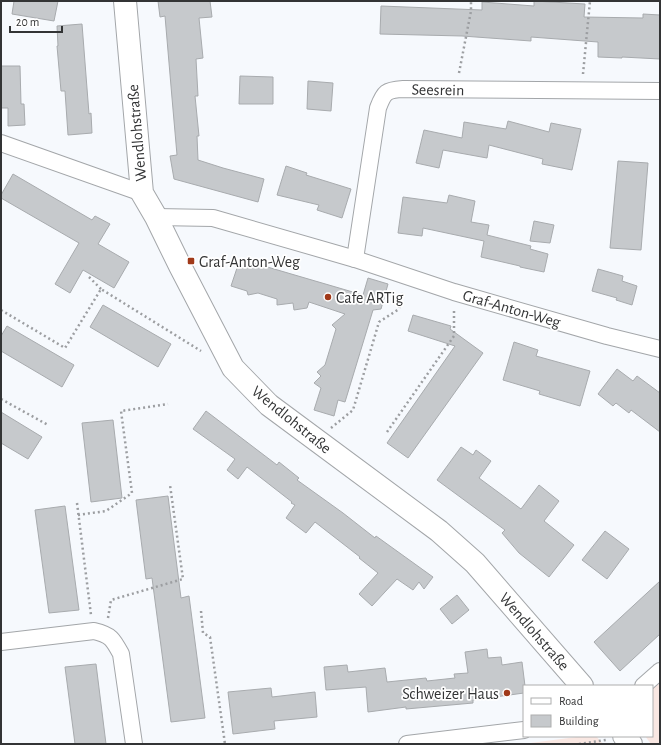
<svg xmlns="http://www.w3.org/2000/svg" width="661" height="745" font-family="'Alegreya Sans',sans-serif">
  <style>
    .park { fill: #f9e7e2 }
    .building { fill: #c6c9cc; stroke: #a8abae }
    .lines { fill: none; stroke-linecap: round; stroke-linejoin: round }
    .street-casing { stroke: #a3a6a9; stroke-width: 18 }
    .secondary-casing { stroke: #a3a6a9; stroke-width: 24 }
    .path { stroke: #9c9ea1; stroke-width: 2.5; stroke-dasharray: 2 3; stroke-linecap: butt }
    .street { stroke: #fff; stroke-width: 16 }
    .secondary { stroke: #fff; stroke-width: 22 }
    .poi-dot { fill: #a03919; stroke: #fff; stroke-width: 1.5 }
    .labels { text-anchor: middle; stroke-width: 3.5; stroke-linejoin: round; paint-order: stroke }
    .street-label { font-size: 16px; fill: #333435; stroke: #fff }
    .poi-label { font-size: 16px; fill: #333435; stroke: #fff; text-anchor: start }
  </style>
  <rect width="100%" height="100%" fill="#f6f9fd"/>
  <!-- park -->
  <g class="park">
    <polygon points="660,680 660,744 651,744 645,736 652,736 652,687"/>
    <polygon points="584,736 596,736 603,744 523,744"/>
  </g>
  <!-- building -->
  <g class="building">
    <polygon points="14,1 58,1 54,21 12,14"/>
    <polygon points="158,1 210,1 212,17 199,18 203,58 196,59 198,96 195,96 199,136 197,136 198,160 223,168 264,179 258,202 174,179 170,156 177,155 172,98 165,16 160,17"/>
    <polygon points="534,1 585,4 584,17 643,18 643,14 660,15 660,59 622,57 622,58 598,57 598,42 531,37 531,41 462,36 380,34 381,6 482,10 482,2 534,6"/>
    <polygon points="82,24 89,114 91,113 92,133 68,135 65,91 61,91 57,46 58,46 57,26"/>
    <polygon points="1,66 20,66 21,104 24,104 25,125 8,126 8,108 1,108"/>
    <polygon points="240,76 273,77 273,104 239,104"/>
    <polygon points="308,81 333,83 331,111 307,109"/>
    <polygon points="508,121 549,132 551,123 581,129 572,170 542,164 543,159 489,145 487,158 443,150 439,168 416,163 424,130 462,138 464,122 506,129"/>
    <polygon points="618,161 648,163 641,250 610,248"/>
    <polygon points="286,166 307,173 306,175 351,189 342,218 317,210 319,205 277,195"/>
    <polygon points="13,174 92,220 95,216 110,224 98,244 129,262 114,288 83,270 70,293 55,284 79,243 1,198 1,195"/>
    <polygon points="449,195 475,201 471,222 489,225 487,235 531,246 530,249 548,254 544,272 520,267 520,266 481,257 484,241 423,228 422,236 398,233 403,197 447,203"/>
    <polygon points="534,221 554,225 550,243 530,241"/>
    <polygon points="240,259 363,295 368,278 388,284 381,309 373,310 345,402 338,400 334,416 314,410 321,388 314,383 321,376 317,372 325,365 336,329 332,325 345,314 309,302 307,308 294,310 293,303 277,305 277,299 258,293 248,295 247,291 231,286"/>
    <polygon points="598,269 623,276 622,281 637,286 632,305 616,300 617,298 592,291"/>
    <polygon points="103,305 171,344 158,367 90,327"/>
    <polygon points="413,315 451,326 450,329 483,353 408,458 387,443 455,346 408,331"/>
    <polygon points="7,326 74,365 62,387 1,351 1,336"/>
    <polygon points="514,342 538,350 536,356 590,371 580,406 539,394 540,391 503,380"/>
    <polygon points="617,369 633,381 637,376 660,393 660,432 631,410 629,413 616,403 613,406 598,394"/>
    <polygon points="206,411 277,465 279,462 299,478 297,480 343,513 375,538 376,536 433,577 424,589 419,582 413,590 397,579 372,606 359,594 378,573 359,558 360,557 315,522 306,533 286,518 295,505 291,503 292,502 247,467 238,479 227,470 235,459 193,429"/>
    <polygon points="1,412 42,437 28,459 1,443"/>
    <polygon points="113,420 122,498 91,502 82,423"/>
    <polygon points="461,447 473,455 476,450 491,461 479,478 521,509 539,485 559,501 544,521 574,545 549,577 519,553 502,533 505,530 437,480"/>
    <polygon points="168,496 181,598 189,596 205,718 171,722 152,578 146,579 136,500"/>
    <polygon points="65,506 79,610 49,613 35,510"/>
    <polygon points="605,531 629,549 607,579 582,560"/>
    <polygon points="660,581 660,634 620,671 594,642"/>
    <polygon points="457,595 469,610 452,624 440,609"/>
    <polygon points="487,649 488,658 501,657 502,665 522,662 525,686 524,686 524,693 473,700 473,703 406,709 406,707 368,712 366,687 326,690 324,667 347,665 348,672 385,668 387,682 426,678 427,681 455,678 454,674 468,673 465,652"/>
    <polygon points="96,664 106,744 75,744 65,667"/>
    <polygon points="271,688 272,697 315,692 317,717 274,721 275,729 233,734 228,692"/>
  </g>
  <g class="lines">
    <!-- street casing -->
    <g class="street-casing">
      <g id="street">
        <polyline points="1,143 142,193"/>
        <polyline points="156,217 213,218 355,259 454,292 607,336 660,349"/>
        <path d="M355 259 378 108C384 92 386 90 403 89L660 91"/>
        <path d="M1 642 94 631C111 635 113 639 121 654L134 744"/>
        <polyline points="643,686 660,671"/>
        <polyline points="407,744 524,730"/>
      </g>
    </g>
    <!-- secondary casing -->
    <g class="secondary-casing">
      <g id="secondary">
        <polyline points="125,1 142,193 156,217 180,266 233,368 269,405 439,531 475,563 582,686"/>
        <polyline points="624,736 631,744"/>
      </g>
    </g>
    <!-- path -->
    <g class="path">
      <polyline points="459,73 471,11 471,1"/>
      <polyline points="583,74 590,1"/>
      <polyline points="89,277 101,289"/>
      <polyline points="1,310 65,348 101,289 201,351"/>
      <polyline points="1,399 48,425"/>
      <polyline points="331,428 353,410 379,322 399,309 403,293"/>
      <polyline points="387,432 454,336 454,308"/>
      <polyline points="77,503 91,615"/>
      <polyline points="78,515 106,511 132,493 121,411 168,404"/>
      <polyline points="201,611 203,633 210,637 225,744"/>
      <polyline points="108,618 111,600 183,579 170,485"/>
      <polyline points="579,744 606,740"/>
    </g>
    <!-- street -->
    <use href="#street" class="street"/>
    <!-- secondary -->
    <use href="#secondary" class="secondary"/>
  </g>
  <!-- markers -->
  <g class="poi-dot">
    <rect x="187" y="257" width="8" height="8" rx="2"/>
    <circle cx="328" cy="297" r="4"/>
    <circle cx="507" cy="693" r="4"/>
  </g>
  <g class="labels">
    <!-- street labels -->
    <g class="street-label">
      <text transform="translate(438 89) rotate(1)" y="6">Seesrein</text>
      <text transform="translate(136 133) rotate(-95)" y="6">Wendlohstraße</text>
      <text transform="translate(512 308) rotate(16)" y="6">Graf-Anton-Weg</text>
      <text transform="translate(292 419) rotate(39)" y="6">Wendlohstraße</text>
      <text transform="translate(535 631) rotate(49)" y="6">Wendlohstraße</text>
    </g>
    <!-- poi labels -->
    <g class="poi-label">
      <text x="199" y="267">Graf-Anton-Weg</text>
      <text x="336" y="303">Cafe ARTig</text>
      <text x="499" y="699" text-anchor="end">Schweizer Haus</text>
    </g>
  </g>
  <!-- border -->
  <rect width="661" height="745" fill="none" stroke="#333435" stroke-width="4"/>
  <!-- legend -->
  <rect x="523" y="685" width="130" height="52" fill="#ffffff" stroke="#adaeae"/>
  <rect x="531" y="698" width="20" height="6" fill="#ffffff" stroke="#adaeae"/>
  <text x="559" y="705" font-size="12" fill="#333435">Road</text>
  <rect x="531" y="715" width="20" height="12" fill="#c6c9cc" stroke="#adaeae"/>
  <text x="559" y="725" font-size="12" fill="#333435">Building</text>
  <!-- scale -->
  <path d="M10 26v6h52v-6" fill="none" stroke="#333435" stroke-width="2"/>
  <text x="16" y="26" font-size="12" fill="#333435" stroke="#ffffff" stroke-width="3" paint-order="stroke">20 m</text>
</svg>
